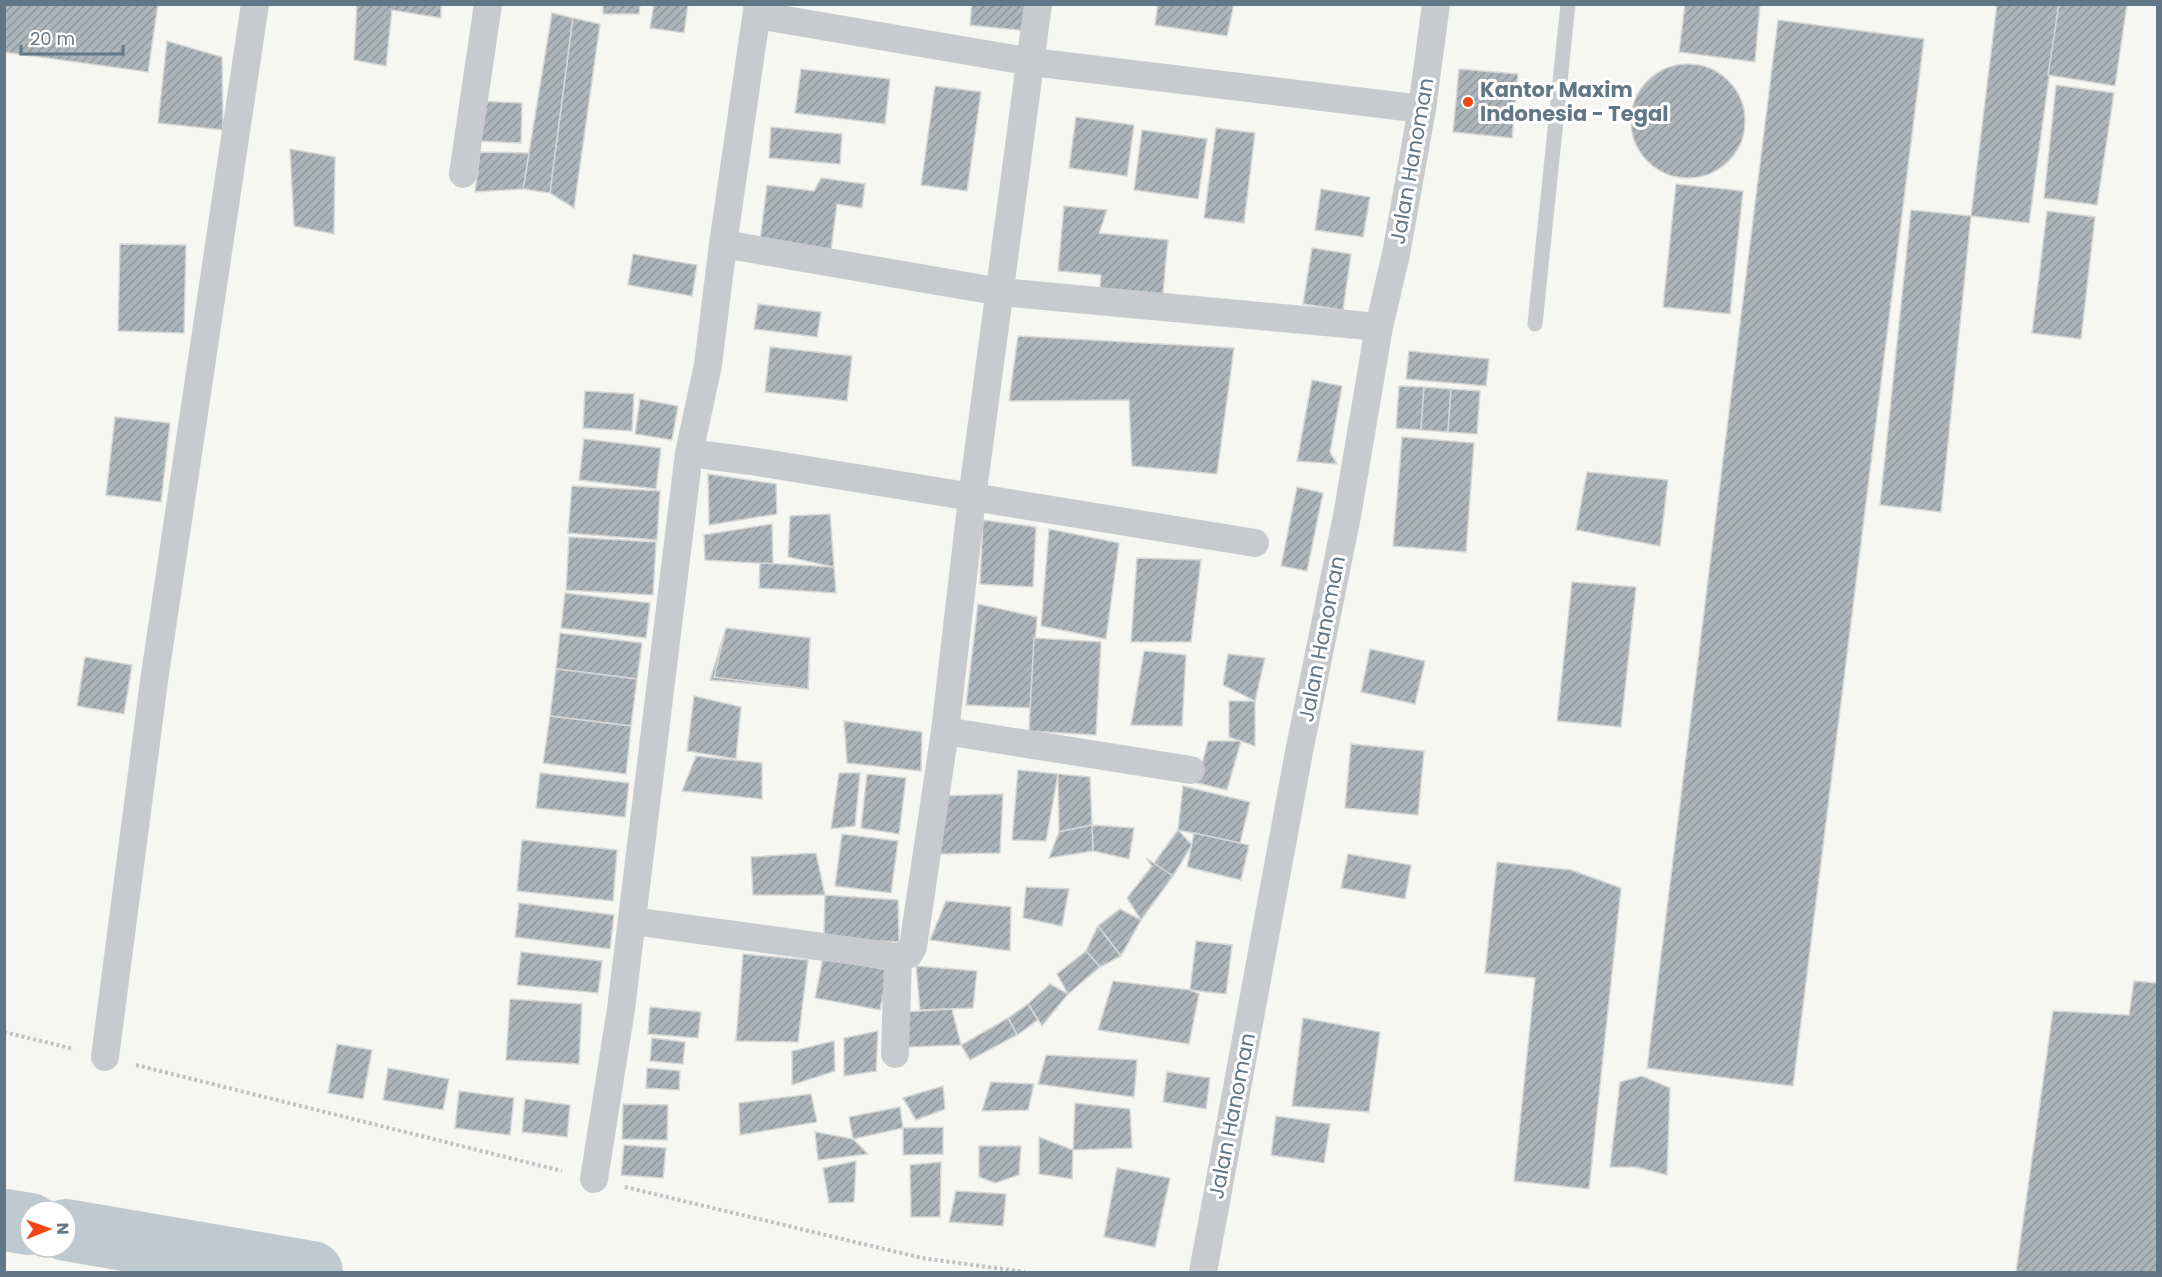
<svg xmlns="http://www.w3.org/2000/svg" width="2162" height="1277" font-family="Poppins,sans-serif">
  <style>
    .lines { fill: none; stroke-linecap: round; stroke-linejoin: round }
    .river { stroke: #becacf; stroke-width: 62 }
    .building { fill: url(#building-hatch); stroke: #d7d7d5; stroke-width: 1.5 }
    .path { stroke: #bec1c3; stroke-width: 4; stroke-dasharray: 3 3; stroke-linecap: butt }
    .lane { stroke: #c8cbce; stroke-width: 15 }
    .street { stroke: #c8cbce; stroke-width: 28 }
    .poi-dot { fill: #f44514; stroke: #fff; stroke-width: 2 }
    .labels { text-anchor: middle; stroke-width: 6; stroke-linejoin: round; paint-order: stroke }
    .poi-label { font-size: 21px; font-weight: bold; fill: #627786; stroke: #fff; text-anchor: start }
    .street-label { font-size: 21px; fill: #627786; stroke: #fff }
  </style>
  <defs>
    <pattern id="building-hatch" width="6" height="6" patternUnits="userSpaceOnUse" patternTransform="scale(1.5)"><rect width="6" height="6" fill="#acb5ba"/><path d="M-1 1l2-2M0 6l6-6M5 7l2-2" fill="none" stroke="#8f989d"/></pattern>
  </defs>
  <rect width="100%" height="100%" fill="#f6f6f2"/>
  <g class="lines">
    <!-- river -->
    <g class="river">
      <polyline points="4,1220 30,1224"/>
      <polyline points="66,1230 312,1272"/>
    </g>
  </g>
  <!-- building -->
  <g class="building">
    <polygon points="4,4 158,4 148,72 4,52"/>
    <polygon points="357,4 441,4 441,18 392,10 386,66 354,60"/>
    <polygon points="603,4 640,4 639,14 603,14"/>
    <polygon points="654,4 688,4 684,33 650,28"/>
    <polygon points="972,4 1032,4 1029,31 970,25"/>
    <polygon points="1158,4 1234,4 1227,36 1155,25"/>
    <polygon points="1685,4 1760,4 1755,62 1679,52"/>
    <polygon points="1997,4 2059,4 2029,223 1971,216"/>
    <polygon points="2059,4 2127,4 2115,86 2048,75"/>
    <polygon points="552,13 573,18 550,193 523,189"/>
    <polygon points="573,18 600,24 574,208 550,193"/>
    <polygon points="1778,20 1924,39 1793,1086 1647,1068"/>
    <polygon points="167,41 222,57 223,130 158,123"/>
    <circle cx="1688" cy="121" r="57"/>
    <polygon points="801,69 890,79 885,124 795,113"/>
    <polygon points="1459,69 1518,74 1512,138 1453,132"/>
    <polygon points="2056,85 2114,93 2097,205 2044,198"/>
    <polygon points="935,86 981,92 967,191 921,185"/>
    <polygon points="480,101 522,103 521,143 478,141"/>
    <polygon points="1076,117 1134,125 1127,176 1069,168"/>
    <polygon points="771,127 842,134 840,164 769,158"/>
    <polygon points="1216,128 1255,133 1244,223 1204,218"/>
    <polygon points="1142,130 1207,139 1198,199 1134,190"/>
    <polygon points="290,149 335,157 334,234 294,226"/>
    <polygon points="480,152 529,153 523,189 475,192"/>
    <polygon points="821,178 865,184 862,208 837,204 831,249 760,240 767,185 814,191"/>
    <polygon points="1676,184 1743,191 1730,314 1663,307"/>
    <polygon points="1321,189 1370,197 1363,237 1315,230"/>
    <polygon points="1064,206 1107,210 1099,233 1168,240 1162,303 1099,297 1101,275 1058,271"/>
    <polygon points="1911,210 1971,216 1941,512 1880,505"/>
    <polygon points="2047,211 2095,217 2081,339 2032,333"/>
    <polygon points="120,244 186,245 184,333 118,331"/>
    <polygon points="1312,248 1351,254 1343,310 1303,304"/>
    <polygon points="633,254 697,265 692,296 628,285"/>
    <polygon points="758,304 821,312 817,337 754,329"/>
    <polygon points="1018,336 1234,348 1217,474 1132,466 1129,400 1009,401"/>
    <polygon points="770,347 852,356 847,401 765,392"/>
    <polygon points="1409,351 1489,359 1486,386 1406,379"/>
    <polygon points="1312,380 1342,386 1330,452 1337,464 1297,461"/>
    <polygon points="1399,386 1424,387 1421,430 1396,428"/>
    <polygon points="1424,387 1451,389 1448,432 1421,430"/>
    <polygon points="1451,389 1480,391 1477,434 1448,432"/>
    <polygon points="585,391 634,394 632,431 583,428"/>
    <polygon points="640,399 678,406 672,440 635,434"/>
    <polygon points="115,417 170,423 161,502 106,495"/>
    <polygon points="1402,437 1474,443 1466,552 1393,546"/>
    <polygon points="584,439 661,448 656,489 579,480"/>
    <polygon points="1587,472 1668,480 1660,546 1576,530"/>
    <polygon points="708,474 776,484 777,514 709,525"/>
    <polygon points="572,486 660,491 657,540 568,533"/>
    <polygon points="1297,487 1323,493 1307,571 1281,566"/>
    <polygon points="830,514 834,567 788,557 790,516"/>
    <polygon points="983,520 1036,527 1033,587 980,584"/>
    <polygon points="772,524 773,564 705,560 704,535"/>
    <polygon points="1049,529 1119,543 1106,639 1041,626"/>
    <polygon points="569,537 656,542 653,595 566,590"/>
    <polygon points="1137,558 1201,560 1191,642 1131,642"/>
    <polygon points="760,563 834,567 836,593 759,588"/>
    <polygon points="1572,582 1636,587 1621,727 1557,721"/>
    <polygon points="565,593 650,603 646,638 561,628"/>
    <polygon points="978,604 1037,617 1030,708 966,705"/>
    <polygon points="726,628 810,638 808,689 710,680"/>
    <polygon points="726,628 810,638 808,689 714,677"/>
    <polygon points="560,633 642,643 637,679 556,669"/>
    <polygon points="1034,638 1101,642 1096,735 1029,731"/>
    <polygon points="1370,649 1425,661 1415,704 1361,692"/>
    <polygon points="1144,651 1186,655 1182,726 1131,725"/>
    <polygon points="1228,654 1265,658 1255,701 1223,685"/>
    <polygon points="85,657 132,665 124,714 77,706"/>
    <polygon points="556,669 637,679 631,726 550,716"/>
    <polygon points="694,696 741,707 736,759 687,751"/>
    <polygon points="1229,701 1255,701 1255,746 1229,737"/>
    <polygon points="550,716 631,726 626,774 543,763"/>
    <polygon points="844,721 922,732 921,771 847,763"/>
    <polygon points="1208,741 1241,741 1227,790 1197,783"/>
    <polygon points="1351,744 1424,751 1418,815 1345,808"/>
    <polygon points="696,756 762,763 762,799 682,791"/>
    <polygon points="1018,770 1058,774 1046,841 1012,840"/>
    <polygon points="540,773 629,783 625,817 536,808"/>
    <polygon points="839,773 860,773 855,826 831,829"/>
    <polygon points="867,774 906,778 899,834 861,828"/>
    <polygon points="1058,774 1090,777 1092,825 1059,832"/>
    <polygon points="1183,786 1250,802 1240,843 1178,830"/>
    <polygon points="1003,794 1000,853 939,854 940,796"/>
    <polygon points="1092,825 1134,828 1129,859 1093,851"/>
    <polygon points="1092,825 1093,851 1049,858 1059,832"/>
    <polygon points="1178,830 1192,845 1173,876 1152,866"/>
    <polygon points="1194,833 1249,845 1241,880 1187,867"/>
    <polygon points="842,834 898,841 891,893 835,886"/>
    <polygon points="522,840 617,850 613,901 517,891"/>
    <polygon points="816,853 825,895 753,895 751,857"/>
    <polygon points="1348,854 1411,865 1405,899 1341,888"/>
    <polygon points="1146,858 1173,876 1141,920 1127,898 1152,866"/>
    <polygon points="1497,862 1571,870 1621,888 1589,1189 1514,1181 1535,978 1485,973"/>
    <polygon points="1026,887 1069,889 1062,926 1023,918"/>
    <polygon points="825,895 898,900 899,942 824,938"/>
    <polygon points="946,901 1011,907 1010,951 930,940"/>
    <polygon points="519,903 614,915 610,949 515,937"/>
    <polygon points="1120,909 1141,920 1121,956 1098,926"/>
    <polygon points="1098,926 1121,956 1100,967 1086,951"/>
    <polygon points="1196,941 1232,945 1226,994 1190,990"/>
    <polygon points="1086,951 1100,967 1068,994 1057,974"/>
    <polygon points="521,952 602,961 598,993 517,985"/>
    <polygon points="743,954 808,960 798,1042 736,1041"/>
    <polygon points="823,958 888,970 880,1010 815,998"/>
    <polygon points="916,966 977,971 973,1008 920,1010"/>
    <polygon points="1113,981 1190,990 1199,994 1189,1044 1098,1030"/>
    <polygon points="2134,981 2158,983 2158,1272 2016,1272 2053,1011 2129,1015"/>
    <polygon points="1050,984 1068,994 1042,1026 1028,1004"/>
    <polygon points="510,999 582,1004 579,1064 506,1060"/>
    <polygon points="1028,1004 1038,1020 1017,1035 1008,1018"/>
    <polygon points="650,1007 701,1012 698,1038 648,1034"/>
    <polygon points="952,1009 961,1045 908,1047 904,1012"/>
    <polygon points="1008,1018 1017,1035 970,1060 961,1045"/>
    <polygon points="1303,1018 1380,1032 1369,1112 1292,1106"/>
    <polygon points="878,1031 876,1071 844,1076 844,1038"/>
    <polygon points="652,1038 685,1042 683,1064 650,1061"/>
    <polygon points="834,1041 835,1071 792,1085 792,1051"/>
    <polygon points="337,1044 372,1050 363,1099 328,1093"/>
    <polygon points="1046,1055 1137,1060 1134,1097 1038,1084"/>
    <polygon points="388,1068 449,1079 443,1110 383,1100"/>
    <polygon points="647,1068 680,1071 679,1090 646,1088"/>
    <polygon points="1167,1072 1210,1078 1206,1109 1163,1102"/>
    <polygon points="1642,1076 1670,1088 1667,1175 1636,1167 1610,1167 1620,1082"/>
    <polygon points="991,1082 1034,1084 1028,1110 982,1111"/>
    <polygon points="943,1086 945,1109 916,1120 903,1098"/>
    <polygon points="459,1091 514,1098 510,1135 455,1128"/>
    <polygon points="811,1094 817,1122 740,1135 739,1103"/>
    <polygon points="525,1099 570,1105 567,1137 522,1132"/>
    <polygon points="1075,1103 1130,1109 1132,1148 1073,1150"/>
    <polygon points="623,1104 668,1105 667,1140 622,1139"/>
    <polygon points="900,1107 903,1128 853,1139 849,1117"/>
    <polygon points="1276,1116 1330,1124 1324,1163 1271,1155"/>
    <polygon points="943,1127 943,1154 903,1155 903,1128"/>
    <polygon points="815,1132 853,1139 868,1154 818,1160"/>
    <polygon points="1039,1137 1073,1150 1072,1179 1039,1174"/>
    <polygon points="624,1145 666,1148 663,1178 621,1175"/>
    <polygon points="979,1146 1021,1146 1019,1175 995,1183 979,1177"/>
    <polygon points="856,1161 854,1202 829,1203 823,1168"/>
    <polygon points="941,1162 940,1217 911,1217 910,1165"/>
    <polygon points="1117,1168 1170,1178 1155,1247 1104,1237"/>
    <polygon points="956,1191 1006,1194 1003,1226 949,1222"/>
  </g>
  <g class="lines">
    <!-- path -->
    <g class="path">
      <polyline points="4,1032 74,1049"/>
      <polyline points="136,1065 562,1171"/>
      <polyline points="625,1187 922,1258 1025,1272"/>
    </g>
    <!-- lane -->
    <polyline class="lane" points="1535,324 1568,4"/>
    <!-- street -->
    <g class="street">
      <polyline points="757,15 1032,62 1422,109"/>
      <polyline points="463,174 488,4"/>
      <polyline points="723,244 1001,292 1379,327"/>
      <polyline points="689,453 751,461 1255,543"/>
      <polyline points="945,731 1191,770"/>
      <polyline points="632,921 898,957 909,954 913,947 945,731 972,498 1038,4"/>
      <polyline points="895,1054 898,957"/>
      <polyline points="105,1057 154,681 255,4"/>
      <polyline points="594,1179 621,1009 689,453 708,365 723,244 758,4"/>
      <polyline points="1203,1272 1299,752 1347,516 1379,327 1396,254 1422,109 1436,4"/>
    </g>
  </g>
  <!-- markers -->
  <circle class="poi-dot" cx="1468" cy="102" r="6"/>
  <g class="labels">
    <!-- poi labels -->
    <g class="poi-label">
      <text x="1480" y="97">Kantor Maxim<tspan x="1480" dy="24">Indonesia - Tegal</tspan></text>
    </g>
    <!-- street labels -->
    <g class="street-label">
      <text transform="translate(1412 161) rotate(-80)" y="7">Jalan Hanoman</text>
      <text transform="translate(1322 639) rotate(-79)" y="7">Jalan Hanoman</text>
      <text transform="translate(1232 1116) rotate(-79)" y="7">Jalan Hanoman</text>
    </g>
  </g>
  <!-- border -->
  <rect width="2162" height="1277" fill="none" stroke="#627786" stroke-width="12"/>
  <!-- north arrow -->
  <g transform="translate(48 1229) rotate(89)"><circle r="28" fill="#ffffff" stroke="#c0c9cf" stroke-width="1.5"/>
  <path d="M0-4.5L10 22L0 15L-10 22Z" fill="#f44514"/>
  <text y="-9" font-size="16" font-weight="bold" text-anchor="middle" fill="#627786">N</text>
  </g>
  <!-- scale -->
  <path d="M21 45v9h102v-9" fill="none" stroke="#627786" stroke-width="3"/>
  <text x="30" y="45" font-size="18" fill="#627786" stroke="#ffffff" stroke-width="4.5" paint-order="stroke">20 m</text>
</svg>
